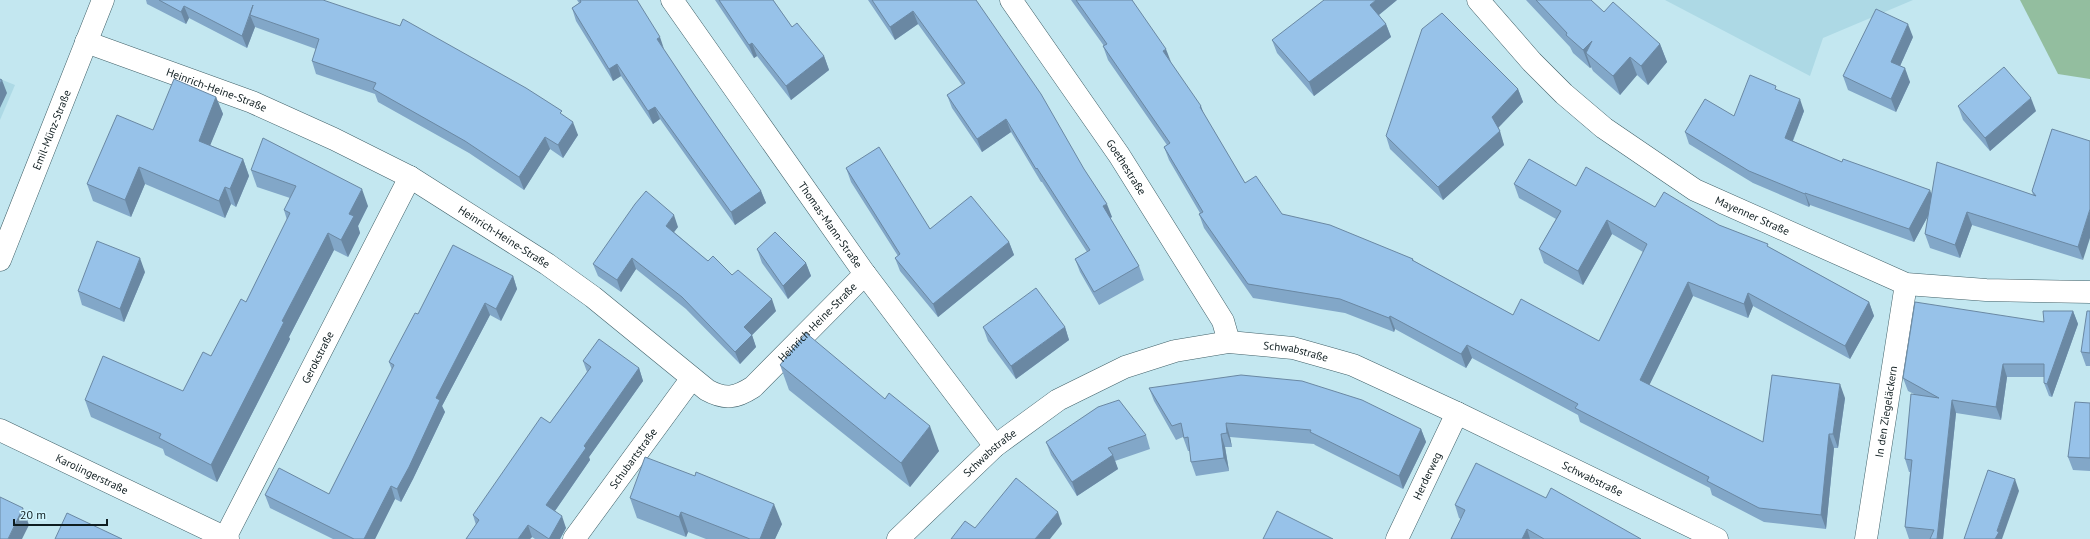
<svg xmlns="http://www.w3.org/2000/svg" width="2090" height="539" font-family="'PT Sans',sans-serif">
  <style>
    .built { fill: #add9e5 }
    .green { fill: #93be9f }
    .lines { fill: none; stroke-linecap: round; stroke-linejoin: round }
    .minor-casing { stroke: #416169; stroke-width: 23 }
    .minor { stroke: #fff; stroke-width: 22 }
    .wall { fill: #82a7c8 }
    .shaded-wall { fill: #6a88a3 }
    .building { fill: #97c2e9; stroke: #6a88a3 }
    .labels { text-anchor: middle; stroke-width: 3; stroke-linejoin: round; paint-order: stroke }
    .street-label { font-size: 11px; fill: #0f1d20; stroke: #d0f5fe }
  </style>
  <rect width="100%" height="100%" fill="#c3e7f0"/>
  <!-- built -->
  <g class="built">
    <polygon points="1665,0 1913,0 1823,38 1810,76"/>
    <polygon points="0,79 15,85 0,120"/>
  </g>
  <!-- green -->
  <polygon class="green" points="2020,0 2090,0 2090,79 2058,74"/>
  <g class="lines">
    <!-- minor casing -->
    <g class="minor-casing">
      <g id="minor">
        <path id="s1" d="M672 0 865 274 995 446"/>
        <path id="s2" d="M1011 0 1119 155 1223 321 1229 342"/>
        <path id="s3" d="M1478 0 1532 62 1564 94 1604 128 1695 190 1906 284 1986 290 2090 292"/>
        <path id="s4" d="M86 42 252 102 334 139 410 177 547 264 593 297 707 390C725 400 736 398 753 387L865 274"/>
        <path id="s5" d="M0 260 103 0"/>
        <path id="s6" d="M0 430 228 539"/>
        <path id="s7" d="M225 538 410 177"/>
        <path id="s8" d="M574 539 692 378"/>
        <path id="s9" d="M898 539 995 446 1058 400 1125 367 1175 351 1229 342 1293 348 1353 365 1457 413 1717 539"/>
        <path id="s10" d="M1397 539 1457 413"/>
        <path id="s11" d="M1866 539 1906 284"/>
      </g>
    </g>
    <!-- minor -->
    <use href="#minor" class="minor"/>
  </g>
  <!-- wall -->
  <g class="wall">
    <polygon points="146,0 254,0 563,116 578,135 563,158 550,149 524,190 469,153 378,102 375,94 316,74 312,61 316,49 255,27 247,48 189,18 186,24 147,4"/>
    <polygon points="577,0 637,0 664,50 693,93 761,191 766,203 735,225 660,119 653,124 621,76 613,81 576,21 572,8 579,3"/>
    <polygon points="715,0 773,0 792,27 824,56 829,70 791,100 757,56 754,58"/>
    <polygon points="868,0 976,0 1112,217 1110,218 1139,266 1144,280 1099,305 1080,272 1075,259 1087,252 1042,182 1041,182 1011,132 982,152 952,108 947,95 962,85 918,24 895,40"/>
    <polygon points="1071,0 1132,0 1204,115 1245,183 1282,214 1413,259 1414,261 1513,315 1599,341 1643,252 1612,234 1583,285 1544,263 1539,249 1556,219 1519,198 1514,184 1576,186 1719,225 1769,247 1869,302 1874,316 1850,359 1753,306 1748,318 1693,296 1649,385 1763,442 1845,398 1838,448 1834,448 1826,529 1764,522 1712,495 1710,488 1580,422 1578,415 1472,358 1466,368 1395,329 1394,332 1345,313 1253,298 1204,228 1199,214 1200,213 1169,160 1164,147 1167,145 1108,60 1103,46 1104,46"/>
    <polygon points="1397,0 1379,15 1386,24 1391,37 1314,96 1277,53 1272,40"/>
    <polygon points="1526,0 1591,0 1604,12 1660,44 1667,62 1648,85 1637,75 1620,95 1593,71 1591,67 1590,68 1573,53 1570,47"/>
    <polygon points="1913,37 1900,66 1910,82 1896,112 1848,90 1843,76"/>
    <polygon points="1518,89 1523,102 1498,128 1504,145 1443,200 1390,149 1386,136"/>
    <polygon points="1778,90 1804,111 1793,141 1842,162 1932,195 2033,195 2032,191 2052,129 2083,260 1972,225 1960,258 1930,248 1925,234 1929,214 1914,242 1810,205 1809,207 1753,183 1689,144 1685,132 1734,116"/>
    <polygon points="216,97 223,114 210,145 243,159 249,176 236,207 231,204 225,218 145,184 131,217 93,201 87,184 153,130"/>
    <polygon points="1958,106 2036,111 1990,151 1963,120"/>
    <polygon points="846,168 930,229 1009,242 1014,255 938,317 900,271 895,258 898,256 851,182"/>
    <polygon points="251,170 368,206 358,226 360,233 348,257 334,250 289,337 290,339 261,396 217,482 165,455 163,449 91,417 85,400 183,391 211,356 246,302 287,220 284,210 290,198 257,187"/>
    <polygon points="678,227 674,232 708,261 732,275 776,311 752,335 756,347 740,364 686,309 636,269 621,292 598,276 593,264"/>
    <polygon points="757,249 806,263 811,276 788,299 762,263"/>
    <polygon points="145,272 124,322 82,305 78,291"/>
    <polygon points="513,276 517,289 501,321 490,315 442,406 445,412 413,479 401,502 395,499 375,539 333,539 270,508 265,495 329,494 392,370 389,362 418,314"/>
    <polygon points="2073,311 2078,324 2052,397 2049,396 2044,383 2044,377 2007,377 2001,420 1956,413 1943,539 1909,539 1905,527 1910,472 1909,472 1905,459 1914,394 1908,391 1903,378"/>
    <polygon points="2090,311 2090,366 2086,366 2081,352"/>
    <polygon points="983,327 1065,327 1069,340 1016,379 988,341"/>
    <polygon points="583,361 639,368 643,381 589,457 590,460 555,511 566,528 560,539 535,539 532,537 530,539 466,539 476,525 473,515 550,423 587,372"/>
    <polygon points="780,365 885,399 939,451 910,487 789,390"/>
    <polygon points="1149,388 1421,429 1426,442 1403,489 1315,445 1314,444 1230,437 1232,447 1225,447 1229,471 1196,476 1191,462 1190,451 1188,451 1183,437 1176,440 1154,401"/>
    <polygon points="2090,403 2090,471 2073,470 2068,457"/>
    <polygon points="1146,435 1150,449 1115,461 1118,469 1077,496 1051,455 1046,442"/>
    <polygon points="630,498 782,524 775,539 706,539 688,532 686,537 637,518"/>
    <polygon points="1546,498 1641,539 1451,539 1461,519 1459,518 1455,505"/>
  </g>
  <!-- shaded-wall -->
  <g class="shaded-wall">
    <polygon points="1376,0 1397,0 1375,18 1370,5"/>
    <polygon points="184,6 189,18 186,24 181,12"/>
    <polygon points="913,11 918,24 895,40 890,27"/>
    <polygon points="250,15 255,27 247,48 242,36"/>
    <polygon points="1386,24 1391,37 1314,96 1309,82"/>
    <polygon points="1908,24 1913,37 1896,75 1891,62"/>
    <polygon points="660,37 664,49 657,39"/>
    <polygon points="1592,41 1586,53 1591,67 1590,68 1583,50"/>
    <polygon points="752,43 757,56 754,58 749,45"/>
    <polygon points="1660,44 1667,62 1648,85 1641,66"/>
    <polygon points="1166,49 1171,62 1163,51"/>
    <polygon points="824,56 829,70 791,100 786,86"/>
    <polygon points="1630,57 1637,75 1620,95 1613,76"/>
    <polygon points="617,64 621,76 613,81 609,69"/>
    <polygon points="1905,68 1910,82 1896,112 1891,99"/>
    <polygon points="2,80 7,93 0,108 0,84"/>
    <polygon points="1518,89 1523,102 1496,130 1492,117"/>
    <polygon points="216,97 223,114 205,158 199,141"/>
    <polygon points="2031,98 2036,111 1990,151 1985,138"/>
    <polygon points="1800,99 1804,111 1789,150 1785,138"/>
    <polygon points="1201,106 1206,120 1200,107"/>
    <polygon points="655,107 660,119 653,124 648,111"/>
    <polygon points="1006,119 1011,132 982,152 977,139"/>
    <polygon points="573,122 578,135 563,158 558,145"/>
    <polygon points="1500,131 1504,145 1443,200 1438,187"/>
    <polygon points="545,137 550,149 524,190 519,177"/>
    <polygon points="243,159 249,176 236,207 230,189"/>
    <polygon points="139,167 145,184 131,217 125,200"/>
    <polygon points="225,187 231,204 225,218 219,201"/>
    <polygon points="362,189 368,206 358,226 360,233 348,257 341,240 349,214"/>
    <polygon points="1930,190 1935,203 1914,242 1909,229"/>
    <polygon points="761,191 766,203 735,225 731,212"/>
    <polygon points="1805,193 1810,205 1809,207 1805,194"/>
    <polygon points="1107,204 1112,217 1108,219 1103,206"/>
    <polygon points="2090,209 2090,238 2083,260 2078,247"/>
    <polygon points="1967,212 1972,225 1960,258 1955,245"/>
    <polygon points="674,215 678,227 670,237 666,226"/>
    <polygon points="1607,220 1612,234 1583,285 1578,271"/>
    <polygon points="328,233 334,250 289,337 290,339 261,396 217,482 211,465 282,321"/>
    <polygon points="1009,242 1014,255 938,317 933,304"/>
    <polygon points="140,258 145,272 124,322 120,309"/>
    <polygon points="632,258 636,269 621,292 617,280"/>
    <polygon points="806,263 811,276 788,299 783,286"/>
    <polygon points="513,276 517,289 501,321 496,309"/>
    <polygon points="1688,282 1693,296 1645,394 1640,380"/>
    <polygon points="1748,293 1753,306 1748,318 1744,304"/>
    <polygon points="772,299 776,311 752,335 756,347 740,364 735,352 744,327"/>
    <polygon points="1869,302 1874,316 1850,359 1845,346"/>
    <polygon points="485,303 490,315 442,406 445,412 413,479 401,502 397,489 436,398"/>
    <polygon points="2073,311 2078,324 2052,397 2047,384"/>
    <polygon points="1390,316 1395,329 1394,332 1389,318"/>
    <polygon points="1065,327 1069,340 1016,379 1011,366"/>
    <polygon points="1467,345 1472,358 1466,368 1461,354"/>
    <polygon points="2003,364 2007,377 2001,420 1996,407"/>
    <polygon points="639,368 643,381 589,457 590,460 550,518 546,505 584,446"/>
    <polygon points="1840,384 1845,398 1838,448 1833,434"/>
    <polygon points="1952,400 1956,413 1943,539 1937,539"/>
    <polygon points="1226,423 1230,437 1232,447 1227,433"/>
    <polygon points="930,426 939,451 910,487 901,463"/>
    <polygon points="1421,429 1426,442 1403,489 1399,476"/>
    <polygon points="1221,434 1225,447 1229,471 1224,458"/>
    <polygon points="1829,434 1834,448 1826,529 1821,515"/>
    <polygon points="1113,455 1118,469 1077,496 1072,482"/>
    <polygon points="2015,479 2019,491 2002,539 1995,539 1997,531"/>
    <polygon points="391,486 395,499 375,539 364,539"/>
    <polygon points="774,504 782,524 775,539 760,539"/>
    <polygon points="23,508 29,525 22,539 8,539"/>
    <polygon points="681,512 688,532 686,537 679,517"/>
    <polygon points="1058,512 1062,524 1050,539 1035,539"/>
    <polygon points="562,516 566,528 560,539 549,539"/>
    <polygon points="528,525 532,537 530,539 518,539"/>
    <polygon points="1527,529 1530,539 1522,539"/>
  </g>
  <!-- building -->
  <g class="building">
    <polygon points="159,0 323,0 400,26 403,19 526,88 562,111 560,113 573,122 558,145 545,137 519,177 465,141 373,89 376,83 312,61 319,39 250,15 253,5 242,36 184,6 181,12"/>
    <polygon points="580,0 637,0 660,37 657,39 693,93 761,191 731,212 655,107 648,111 617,64 609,69 572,8 581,2"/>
    <polygon points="719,0 773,0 792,27 797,23 824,56 786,86 752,43 749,45"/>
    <polygon points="872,0 976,0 1041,94 1084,169 1107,204 1103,206 1139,266 1094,292 1075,259 1090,250 1037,168 1036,169 1006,119 977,139 947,95 965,83 913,11 890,27"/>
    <polygon points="1076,0 1132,0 1166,49 1163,51 1201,106 1200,107 1245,183 1256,176 1282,214 1330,225 1413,259 1412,260 1513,315 1521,299 1599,341 1647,244 1607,220 1578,271 1539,249 1561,211 1514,184 1529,159 1576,186 1586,167 1655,207 1664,192 1719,225 1768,244 1767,246 1869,302 1845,346 1748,293 1744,304 1688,282 1640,380 1763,442 1772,375 1840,384 1833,434 1829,434 1821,515 1759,508 1707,481 1709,477 1575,408 1578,404 1467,345 1461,354 1390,316 1389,318 1340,299 1248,284 1199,214 1203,212 1164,147 1170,143 1103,46 1107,44"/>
    <polygon points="1324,0 1376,0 1370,5 1386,24 1309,82 1272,40"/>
    <polygon points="1536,0 1591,0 1604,12 1613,2 1660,44 1641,66 1630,57 1613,76 1586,53 1592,41 1583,50 1566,35 1567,33"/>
    <polygon points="1876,9 1908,24 1891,62 1905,68 1891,99 1843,76"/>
    <polygon points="1442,13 1518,89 1492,117 1500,131 1438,187 1386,136 1422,29"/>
    <polygon points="2004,67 2031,98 1985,138 1958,106"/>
    <polygon points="1750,75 1776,86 1775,89 1800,99 1785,138 1842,162 1843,159 1930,190 1909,229 1805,193 1805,194 1749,171 1685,132 1705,99 1734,116"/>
    <polygon points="0,79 2,80 0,84"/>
    <polygon points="174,79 216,97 199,141 243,159 230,189 225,187 219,201 139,167 125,200 87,184 117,115 153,130"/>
    <polygon points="2052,129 2090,141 2090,209 2078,247 1967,212 1955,245 1925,234 1937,162 2036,196 2032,191"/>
    <polygon points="263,138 362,189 349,214 354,216 341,240 328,233 282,321 284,322 255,379 211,465 159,438 161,434 85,400 103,356 183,391 203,352 211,356 241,299 246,302 290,213 284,210 296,186 251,170"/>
    <polygon points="879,147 930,229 971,196 1009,242 933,304 895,258 900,254 846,168"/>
    <polygon points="646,191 674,215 666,226 708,261 713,256 732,275 738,270 772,299 744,327 752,335 735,352 682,297 632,258 617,280 593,264 635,204"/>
    <polygon points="775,232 806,263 783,286 757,249"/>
    <polygon points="97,241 140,258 120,309 78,291"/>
    <polygon points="453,245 513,276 496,309 485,303 436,398 440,400 409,467 397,489 391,486 364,539 354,539 265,495 279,468 329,494 394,365 389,362 415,313 418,314"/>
    <polygon points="1036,288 1065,327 1011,366 983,327"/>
    <polygon points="1915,302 2044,322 2043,311 2073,311 2047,384 2044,383 2044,364 2003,364 1996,407 1952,400 1937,539 1930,539 1934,530 1905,527 1912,460 1905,459 1911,394 1939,398 1903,378"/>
    <polygon points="2087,311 2090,311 2090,353 2081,352"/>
    <polygon points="806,333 885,399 889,393 930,426 901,463 780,365"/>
    <polygon points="599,339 639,368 584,446 586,448 546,505 562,516 549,539 528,525 518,539 466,539 479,520 473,515 541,417 550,423 591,367 583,361"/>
    <polygon points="1241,375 1302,381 1362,400 1421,429 1399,476 1310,432 1311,430 1226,423 1227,433 1221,434 1224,458 1191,462 1188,437 1184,438 1181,423 1172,426 1149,388"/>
    <polygon points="1119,400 1146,435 1108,448 1113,455 1072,482 1046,442 1098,407"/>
    <polygon points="2075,402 2090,403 2090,458 2068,457"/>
    <polygon points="645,457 695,476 696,472 774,504 760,539 750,539 681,512 679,517 630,498"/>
    <polygon points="1476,463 1546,498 1551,488 1641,539 1544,539 1527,529 1522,539 1451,539 1465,510 1455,505"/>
    <polygon points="1988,470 2015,479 1997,531 1999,532 1995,539 1964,539"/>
    <polygon points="1016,478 1058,512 1035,539 951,539 965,521 975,528"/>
    <polygon points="0,497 23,508 8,539 0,539"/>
    <polygon points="1277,511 1333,539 1263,539"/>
    <polygon points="67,513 122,539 55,539"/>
  </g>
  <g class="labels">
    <!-- street labels -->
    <g class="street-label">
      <text dy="4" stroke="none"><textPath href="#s4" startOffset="139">Heinrich-Heine-Straße</textPath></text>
      <text dy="4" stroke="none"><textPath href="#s5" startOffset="140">Emil-Münz-Straße</textPath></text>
      <text dy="4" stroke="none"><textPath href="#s2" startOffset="203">Goethestraße</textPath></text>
      <text dy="4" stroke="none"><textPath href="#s3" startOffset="353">Mayenner Straße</textPath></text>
      <text dy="4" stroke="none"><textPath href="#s1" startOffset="275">Thomas-Mann-Straße</textPath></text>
      <text dy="4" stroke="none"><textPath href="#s4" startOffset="463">Heinrich-Heine-Straße</textPath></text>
      <text dy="4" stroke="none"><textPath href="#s4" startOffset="858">Heinrich-Heine-Straße</textPath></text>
      <text dy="4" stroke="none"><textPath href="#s9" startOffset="462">Schwabstraße</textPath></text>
      <text dy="4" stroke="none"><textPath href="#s7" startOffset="203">Gerokstraße</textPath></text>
      <text dy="4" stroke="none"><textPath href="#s11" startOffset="129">In den Ziegeläckern</textPath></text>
      <text dy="4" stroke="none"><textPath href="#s9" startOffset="126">Schwabstraße</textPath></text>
      <text dy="4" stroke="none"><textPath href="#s8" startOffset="100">Schubartstraße</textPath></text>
      <text dy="4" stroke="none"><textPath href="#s6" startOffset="102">Karolingerstraße</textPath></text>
      <text dy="4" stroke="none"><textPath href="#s10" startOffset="70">Herderweg</textPath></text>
      <text dy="4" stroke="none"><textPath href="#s9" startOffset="786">Schwabstraße</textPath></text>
    </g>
  </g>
  <!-- scale -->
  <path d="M14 519v6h93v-6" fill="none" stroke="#0f1d20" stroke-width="2"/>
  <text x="20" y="519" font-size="12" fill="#0f1d20" stroke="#d0f5fe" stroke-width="3" paint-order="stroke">20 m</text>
</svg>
